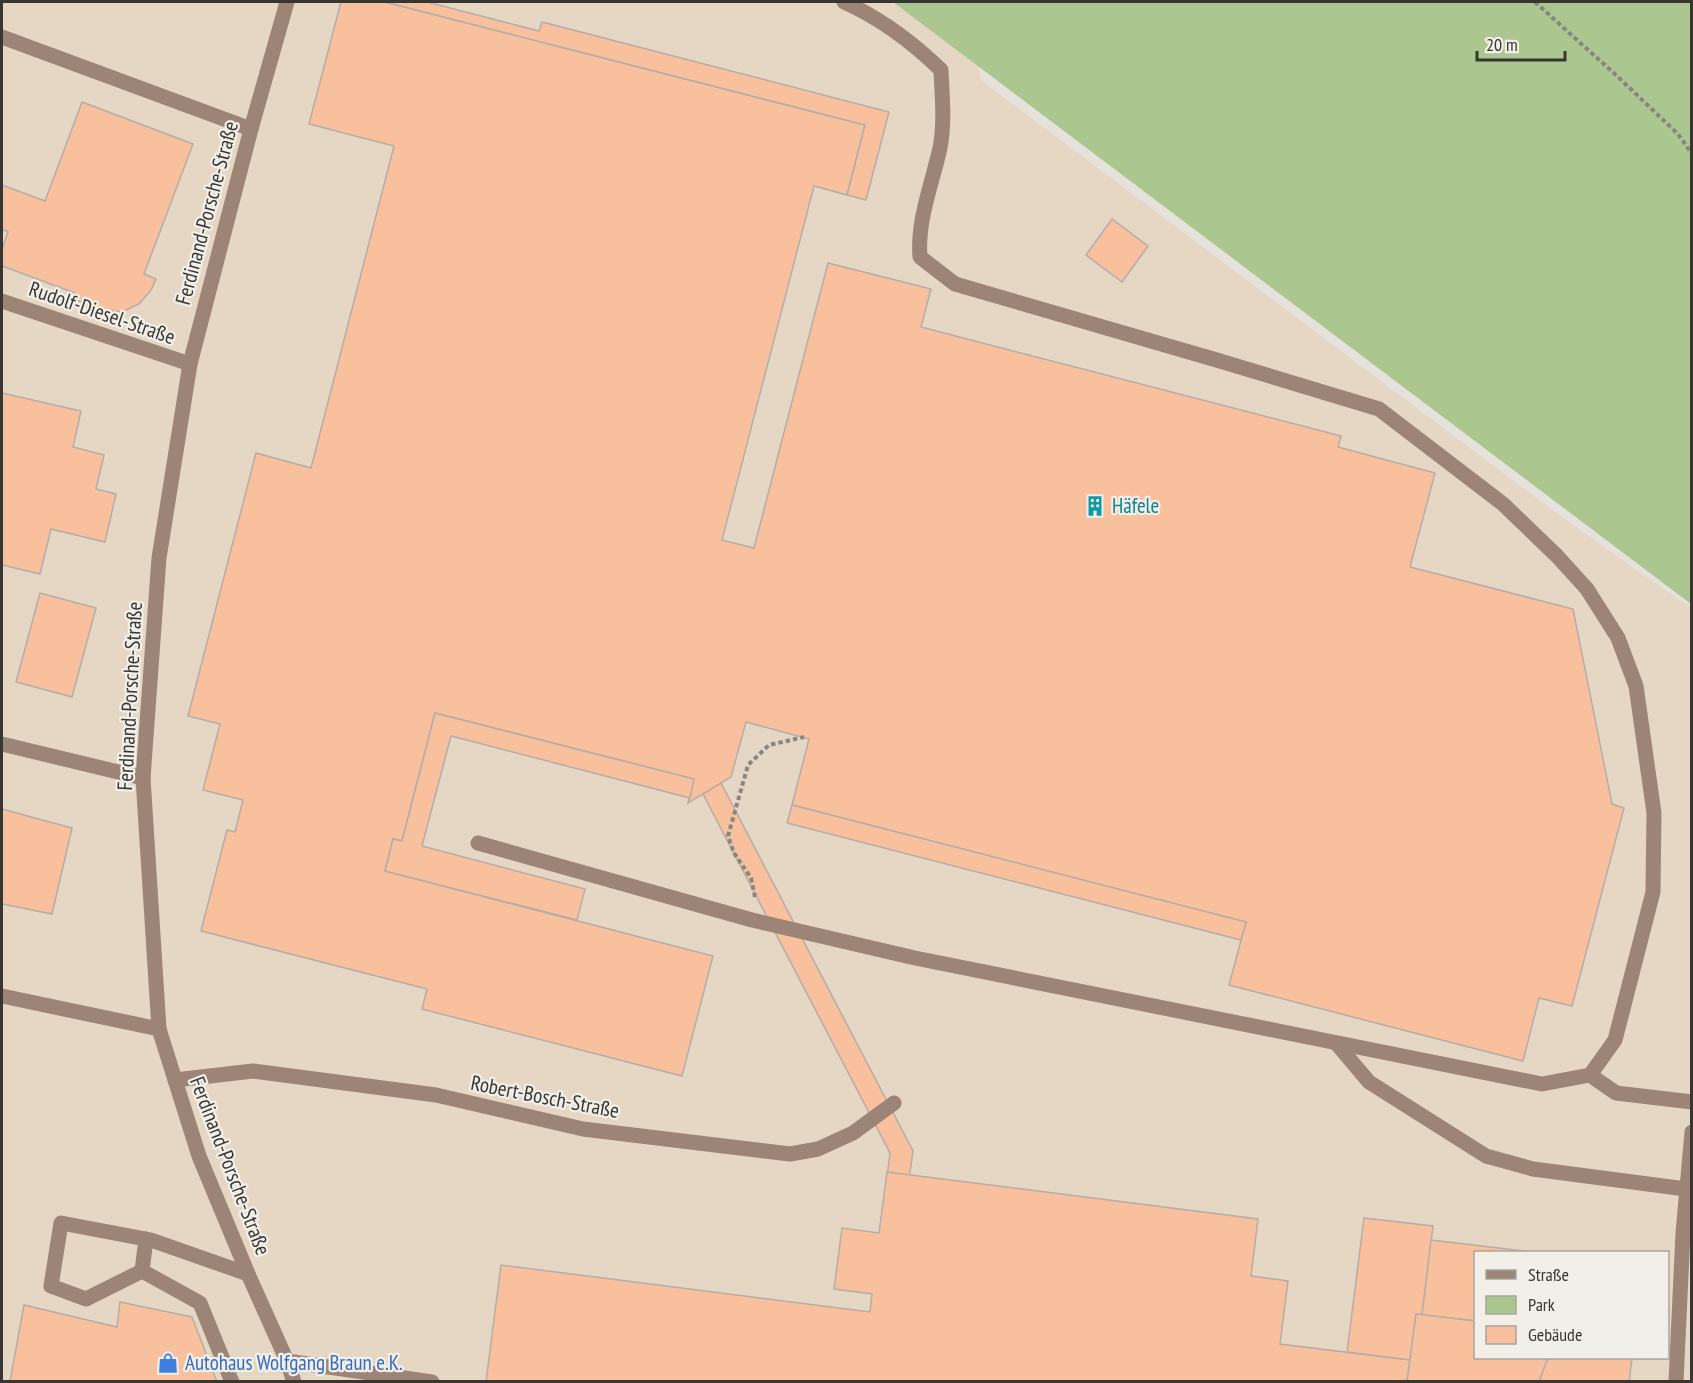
<svg xmlns="http://www.w3.org/2000/svg" width="1693" height="1383" font-family="'PT Sans Narrow',sans-serif">
  <style>
    .industrial { fill: #e6d6c4; fill-rule: evenodd }
    .green { fill: #acc690 }
    .building { fill: #f9c09d; stroke: #b4ada9; stroke-width: 1.5 }
    .lines { fill: none; stroke-linecap: round; stroke-linejoin: round }
    .path { stroke: #888681; stroke-width: 4; stroke-dasharray: 4.5 3; stroke-linecap: butt }
    .minor { stroke: #9c8476; stroke-width: 15 }
    .labels { text-anchor: middle; stroke-width: 4.5; stroke-linejoin: round; paint-order: stroke }
    .street-label { font-size: 21px; fill: #373633; stroke: #f2efe8 }
    .culture-label { font-size: 21px; fill: #0d838f; stroke: #f2efe8; text-anchor: start }
    .shop-label { font-size: 21px; fill: #366cbe; stroke: #f2efe8; text-anchor: start }
  </style>
  <rect width="100%" height="100%" fill="#e5e2db"/>
  <!-- industrial -->
  <path class="industrial" d="M2 2H921L970 39 982 81 1563 518 1691 608V1381L2 1382ZM1476 1252H1668V1358H1476Z"/>
  <!-- green -->
  <polygon class="green" points="893,2 1691,2 1691,604"/>
  <!-- building -->
  <g class="building">
    <polygon points="341,2 385,2 865,125 847,195 814,186 722,540 754,548 828,263 931,289 921,327 1341,436 1338,447 1435,473 1410,567 1573,609 1612,804 1624,808 1572,1006 1539,998 1523,1061 1229,985 1246,922 792,805 809,739 746,722 731,777 688,803 694,779 435,713 402,841 393,839 385,871 713,956 682,1076 422,1009 427,989 201,931 227,830 235,832 243,800 203,790 220,724 188,716 256,453 311,468 394,146 309,124"/>
    <polygon points="385,2 427,2 539,31 542,22 889,112 866,200 847,195 865,125"/>
    <polygon points="82,102 193,144 144,274 156,279 151,290 139,304 122,312 103,310 73,299 75,293 2,266 2,249 8,232 2,229 2,185 45,201"/>
    <polygon points="1112,219 1148,246 1122,282 1086,255"/>
    <polygon points="2,393 81,411 73,447 104,455 96,489 116,494 105,542 51,529 40,574 2,565"/>
    <polygon points="40,593 96,608 72,697 16,682"/>
    <polygon points="435,713 694,779 690,798 451,736 422,846 585,889 577,920 385,871 393,839 402,841"/>
    <polygon points="721,783 913,1151 890,1314 870,1312 890,1153 703,794"/>
    <polygon points="792,805 1246,922 1241,940 787,823"/>
    <polygon points="2,809 72,828 52,914 2,904"/>
    <polygon points="887,1172 1258,1219 1251,1276 1288,1281 1280,1344 1410,1360 1407,1382 486,1382 501,1265 870,1312 872,1294 834,1289 842,1228 879,1233"/>
    <polygon points="1364,1218 1433,1226 1422,1315 1416,1314 1410,1360 1347,1352"/>
    <polygon points="1431,1240 1532,1252 1476,1252 1476,1321 1422,1315"/>
    <polygon points="120,1302 192,1317 217,1382 10,1381 24,1305 117,1327"/>
    <polygon points="1416,1314 1476,1321 1476,1358 1548,1358 1539,1382 1407,1382"/>
    <polygon points="1548,1358 1632,1358 1629,1382 1539,1382"/>
  </g>
  <g class="lines">
    <!-- path -->
    <g class="path">
      <polyline points="1535,2 1617,76 1678,134 1692,154"/>
      <polyline points="755,897 751,878 734,853 728,836 748,765 769,745 804,737"/>
    </g>
    <!-- minor -->
    <g class="minor">
      <polyline points="287,2 251,129 190,364 159,558 143,778 159,1029 199,1156 248,1274 287,1361 294,1382"/>
      <polyline points="2,37 251,129"/>
      <polyline points="2,301 190,364"/>
      <polyline points="2,744 143,778"/>
      <path d="M478 843 752 920 915 958 1542 1084 1590 1075 1615 1040 1653 892 1654 813 1636 686 1618 638 1587 589 1557 556 1503 504 1379 409 1220 361 955 284 920 257C917 220 932 184 940 148 945 122 942 96 941 70 912 42 880 18 844 2"/>
      <polyline points="2,996 159,1029"/>
      <polyline points="1336,1043 1369,1082 1486,1156 1533,1169 1686,1189"/>
      <polyline points="1590,1075 1616,1093 1692,1102"/>
      <polyline points="175,1080 253,1071 436,1095 583,1129 790,1154 818,1149 853,1133 894,1103"/>
      <polyline points="146,1239 142,1271 86,1299 51,1286 61,1223 151,1240 248,1274"/>
      <polyline points="142,1271 200,1303 232,1382"/>
      <polyline points="287,1361 432,1382"/>
      <polyline points="1676,1382 1683,1233 1692,1132"/>
    </g>
  </g>
  <!-- icons -->
  <defs>
    <g id="building-bare" transform="scale(1.62)"><path d="M-4-6H4V6H1V3H-1V6H-4ZM-2.5-4.3h1.7v1.8h-1.7ZM.8-4.3h1.7v1.8H.8ZM-2.5-1h1.7V.8h-1.7ZM.8-1h1.7V.8H.8Z" fill="#0f9aa8" stroke="#f2efe8" stroke-width="2.5" paint-order="stroke"/></g>
    <g id="shop-bare" transform="scale(1.62)"><path d="M-5-2.5h2.3a2.7 3.5 0 0 1 5.4 0H5L5.5 6h-11ZM-1.5-2.5h3a1.5 2.3 0 0 0-3 0Z" fill="#3f7fe0" stroke="#f2efe8" stroke-width="2.5" paint-order="stroke"/></g>
  </defs>
  <g fill-rule="evenodd">
    <use href="#building-bare" x="1095" y="506"/>
    <use href="#shop-bare" x="168" y="1363"/>
  </g>
  <g class="labels">
    <!-- street labels -->
    <g class="street-label">
      <text transform="translate(207 213) rotate(-75)" y="7">Ferdinand-Porsche-Straße</text>
      <text transform="translate(102 313) rotate(19)" y="7">Rudolf-Diesel-Straße</text>
      <text transform="translate(130 696) rotate(-87)" y="7">Ferdinand-Porsche-Straße</text>
      <text transform="translate(545 1097) rotate(11)" y="7">Robert-Bosch-Straße</text>
      <text transform="translate(230 1166) rotate(69)" y="7">Ferdinand-Porsche-Straße</text>
    </g>
    <!-- culture labels -->
    <g class="culture-label">
      <text x="1112" y="513">Häfele</text>
    </g>
    <!-- shop labels -->
    <g class="shop-label">
      <text x="185" y="1370">Autohaus Wolfgang Braun e.K.</text>
    </g>
  </g>
  <!-- border -->
  <rect width="1693" height="1383" fill="none" stroke="#373633" stroke-width="6"/>
  <!-- legend -->
  <rect x="1474" y="1251" width="195" height="108" fill="#f2efe8" stroke="#a7a5a0" stroke-width="1.5"/>
  <rect x="1486" y="1270" width="30" height="9" fill="#9c8476" stroke="#a7a5a0" stroke-width="1.5"/>
  <text x="1528" y="1281" font-size="18" fill="#373633">Straße</text>
  <rect x="1486" y="1296" width="30" height="18" fill="#acc690" stroke="#a7a5a0" stroke-width="1.5"/>
  <text x="1528" y="1311" font-size="18" fill="#373633">Park</text>
  <rect x="1486" y="1326" width="30" height="18" fill="#f9c09d" stroke="#a7a5a0" stroke-width="1.5"/>
  <text x="1528" y="1341" font-size="18" fill="#373633">Gebäude</text>
  <!-- scale -->
  <path d="M1477 51v9h88v-9" fill="none" stroke="#373633" stroke-width="3"/>
  <text x="1486" y="51" font-size="18" fill="#373633" stroke="#f2efe8" stroke-width="4.5" paint-order="stroke">20 m</text>
</svg>
